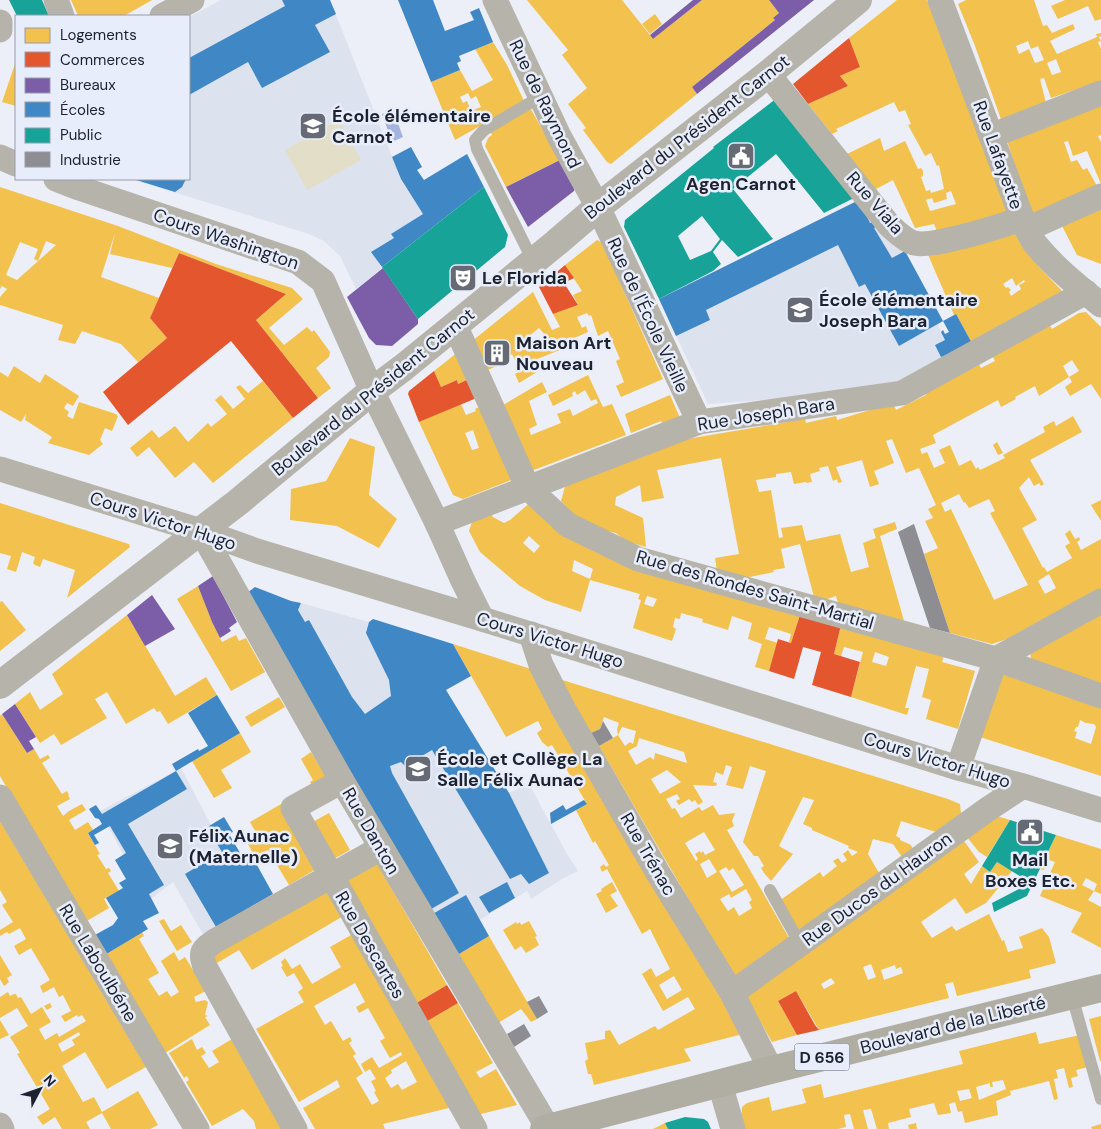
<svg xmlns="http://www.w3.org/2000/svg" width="1101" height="1129" font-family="'DM Sans',sans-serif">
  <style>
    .built { fill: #dde2ef }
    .green { fill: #e3dec7 }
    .water { fill: #a4b4de }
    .homes { fill: #f2c14e; fill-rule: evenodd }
    .shops { fill: #e4572e }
    .offices { fill: #7b5ea7 }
    .schools { fill: #3f88c5 }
    .public { fill: #17a398; fill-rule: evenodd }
    .industry { fill: #8d8d92 }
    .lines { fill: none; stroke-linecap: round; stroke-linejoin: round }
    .service { stroke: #b6b4aa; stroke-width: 12 }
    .minor { stroke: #b6b4aa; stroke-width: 25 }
    .tertiary { stroke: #b6b4aa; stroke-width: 28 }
    .primary { stroke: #b0aea3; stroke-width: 28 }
    .labels { text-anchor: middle; stroke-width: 5; stroke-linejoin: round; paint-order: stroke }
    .shield { fill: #e8edfb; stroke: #5a5f6c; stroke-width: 1 }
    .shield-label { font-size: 16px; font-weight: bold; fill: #1d222e }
    .street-label { font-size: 18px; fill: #1d222e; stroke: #e8edfb }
    .poi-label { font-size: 18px; font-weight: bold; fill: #1d222e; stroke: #e8edfb; text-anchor: start }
  </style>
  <rect width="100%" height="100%" fill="#eceff7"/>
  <!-- built -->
  <g class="built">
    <polygon points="221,0 330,0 401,179 423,214 391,234 394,238 372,252 382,268 356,289 340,256 324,241 309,234 131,179 189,179 189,17"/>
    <polygon points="859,200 904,249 943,321 938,325 953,355 895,384 776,399 708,404 659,299"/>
    <polygon points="301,603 369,622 398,627 424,653 508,793 529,784 567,854 578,871 562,879 531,899 527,891 444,942 290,630"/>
    <polygon points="181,768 253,905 204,936 173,882 148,901 100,811"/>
  </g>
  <!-- green -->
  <polygon class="green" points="339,120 361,160 307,190 285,150"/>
  <!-- water -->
  <polygon class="water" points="393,110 403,137 392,142 382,114"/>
  <!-- homes -->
  <g class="homes">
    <polygon points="71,0 152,0 124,16 78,16"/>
    <polygon points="527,0 622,0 653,39 702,0 769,0 779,13 773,18 775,20 692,87 697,94 611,164 607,162 583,130 586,128 568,104 587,88 562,55 568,50"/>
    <path d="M897 0H927L980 135 1011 219 939 236 934 224 915 228 893 180 876 189 847 154 880 138 884 151 905 141 918 169 921 168 923 171V176L921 177 926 191 930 190 931 193 944 189 939 165 937 166 931 153 925 156 908 125 911 124 905 110 899 112 894 102 836 129 838 131 832 134 808 104 848 86 840 76 860 67 849 38ZM951 191 956 204 930 211 926 200 932 198 934 203 947 199 946 193Z"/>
    <path d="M966 0H1034L1043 26 1047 25 1052 33 1073 24 1075 29 1050 41 1057 54 1097 37 1096 34 1101 33V36L1099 37 1101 41 1098 42 1101 49V81L1051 98 1044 78 1040 79 1047 107 1003 125 975 46 958 4ZM1028 41 1031 49 1038 46 1044 60 1035 63 1029 49 1019 54 1016 46ZM1056 59 1061 72 1052 75 1047 63Z"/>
    <polygon points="1065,0 1101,0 1101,19 1095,21 1088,6 1058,19 1051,6"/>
    <polygon points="655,14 662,24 650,34 642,24"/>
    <path d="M493 42 507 65 524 101 455 140 431 82 460 70 472 91 493 80 475 49ZM468 93 471 99 476 96 481 107 471 111 467 101 463 103 460 97Z"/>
    <polygon points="16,63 16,106 2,102 15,64"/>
    <polygon points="1101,97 1101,135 1098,136 1101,142 1101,184 1087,151 1073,156 1068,141 1064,142 1071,162 1077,160 1083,170 1087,168 1098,188 1033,217 1018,176 1005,134"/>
    <polygon points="529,106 560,160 506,187 485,146 488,138 492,135 489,128"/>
    <path d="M0 187 118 226 216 264 292 288 303 299 269 328 284 345 307 327 312 332 314 330 330 352 329 357 316 368 331 388 318 398 256 320 286 294 179 253 172 268 110 254 115 233 101 277 159 298 150 318 167 338 138 362 121 344 82 331 75 344 58 340 63 325 0 305V297L7 289 2 286 0 289ZM46 241 56 245 17 280 6 275 20 242 38 249 34 259 38 261Z"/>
    <polygon points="1101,204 1101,264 1077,255 1060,222"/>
    <path d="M1015 225 1039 267 1064 293 973 345 956 314 954 315 926 250ZM1012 278 1016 286 1024 280 1025 282 1019 285 1021 289 1011 296 1009 292 1011 290 1008 287 1006 288 1003 284Z"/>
    <path d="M597 240 601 242 614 269 663 379 621 397 616 386 624 382 616 361 620 359 608 331 598 336 591 315 589 316 587 313 577 317 582 328 586 326 588 332 563 343 565 348 532 361 537 372 519 383 515 374 520 371 512 354 497 366 483 372 471 342 533 292 552 330 560 327 553 314 578 305 573 295 582 291 565 265ZM539 328 552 343 530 350 523 341Z"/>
    <path d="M1086 312 1101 327V399L1091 384 1070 396 1065 387 1072 382 1069 377 1039 396 1035 386 1015 397 1016 399 1001 407 998 400 933 435 936 443 920 449 922 454 927 452 934 468 945 463 939 450 950 445 959 466 971 460 976 469 978 467 980 470 1005 458 1003 455 1045 432 1043 427 1054 421 1056 426 1073 416 1082 432 1030 460 1044 484 1041 486 1039 483 1034 486 1029 477 1019 488 1037 520 1022 528 1043 568 1044 567 1047 572 1072 558 1065 546 1070 543 1065 534 1070 530 1075 539 1079 537 1080 540 1077 542 1081 550 1101 539V589L1007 639 992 644 950 633 924 554 938 548 925 521 933 518 928 509 936 505 919 468 906 473 892 439 886 441 894 463 874 471 879 484 870 487 862 460 836 467 842 482 838 483 837 479 833 481 828 466 819 468 820 471 810 474 812 482 806 483V482L794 484 791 472 776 474V477L756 480 759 492 771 490 779 538 783 537 781 528 802 525 806 541 840 534 851 572 869 567 863 543 876 538 873 529 895 522 897 529 880 536 904 621 838 603 836 596 824 600 814 597 800 544 781 549 785 568 773 570 774 572 745 578 717 571 715 558 739 554 721 458 657 470 664 498 642 502 640 485 616 497 615 505 643 518 646 547 626 541 616 533 583 525 561 501 566 483 669 442 805 419 806 423 836 416 837 420 893 403 896 410 926 395 923 387 977 361 981 368 995 361 991 353 1048 323 1052 329 1079 313ZM1072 360 1079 371 1069 377 1063 366ZM959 494 964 503 965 502 969 508 989 499 995 511 990 513 1028 585 994 600 951 509 945 512 941 503ZM1049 574 1056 588 1045 594 1038 581Z"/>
    <polygon points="458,352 471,378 458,384 457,380 441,387 434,371"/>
    <polygon points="14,366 40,383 45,374 79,396 73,406 67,403 64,408 69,412 67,416 73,419 79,402 116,414 118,416 112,431 105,428 100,440 103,444 89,455 48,443 52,437 25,420 26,414 21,422 0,410 0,372 8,377"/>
    <polygon points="588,375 603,407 612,404 626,435 526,473 498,408 542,382 547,392 529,401 537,425 529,429 531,435 561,423 557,414 570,409 573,416 598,403 596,399 591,401 585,390 577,395 575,391 572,393 573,396 553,406 548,395"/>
    <polygon points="263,381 293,418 213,483 194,462 175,478 149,447 137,457 130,448 152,430 159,438 175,426 188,442 208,423 211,427 227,414 215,400 221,395 233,409 245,399 236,387 240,385 248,393"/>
    <polygon points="670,395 680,418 663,425 661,421 631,433 625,414"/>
    <path d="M461 404 466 415 476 411 475 409 483 405 514 479 463 499 453 495 419 422ZM473 430 479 448 472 450 465 433Z"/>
    <polygon points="350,438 375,447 369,495 397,519 379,548 337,526 290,520 291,489 326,481"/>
    <polygon points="997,442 1003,453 998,455 993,445"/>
    <path d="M533 500 561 530 800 615 791 643 789 642 791 634 769 627 765 639 778 643 769 671 755 667 762 644 748 639 752 623 732 616 728 630 702 622 703 619 681 613 680 619 675 618 673 627 676 629 672 641 633 628 641 600 638 599 640 594 590 580 581 612 545 600 520 586 480 552 469 531 473 519 490 512 493 517 504 523 510 520ZM529 536 540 546 534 553 523 543ZM574 560 593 569 590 579 572 571ZM647 596 657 599 653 607 644 604Z"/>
    <polygon points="1101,500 1101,521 1091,505"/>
    <polygon points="0,503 129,544 130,547 67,598 75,570 43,559 40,567 35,565 33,563 35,557 22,552 16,572 7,569 11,556 0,553"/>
    <polygon points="198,586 212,622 222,642 236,635 239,641 246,638 265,672 231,691 177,599"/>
    <polygon points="2,601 26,630 0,651 0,602"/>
    <polygon points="1101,612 1101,684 1031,659 1030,651"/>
    <polygon points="127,615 175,696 206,677 217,695 168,724 160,711 157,712 154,708 126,724 107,692 95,699 107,718 61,745 54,734 40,743 15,704 30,692 40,710 63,694 52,674"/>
    <path d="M841 625 945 653 942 662 975 671 958 729 926 719 931 700 922 697 929 669 916 666 905 708H909L907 715 851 697 863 652 844 647 841 656 834 654ZM875 652 889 657 886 666 872 662Z"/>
    <path d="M453 644 531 669 743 1034 684 1049 691 1061 594 1085 591 1074H588L585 1061 588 1059 585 1043 605 1039V1031L610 1030 619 1045 655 1026 658 1030 695 1009 688 997 663 1011 642 974 651 968 656 977 670 969 650 929 642 934 607 869 602 872 600 867 604 864 606 867 609 865 595 841 593 843 576 810 587 804 552 745 548 747 542 742 537 733 542 729 538 721 506 737ZM674 976 682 990 667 999 659 985Z"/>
    <path d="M1000 670 1101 705V776L977 736ZM1080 720 1086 723 1094 724 1096 727 1091 744 1075 738 1077 732 1074 731 1076 727H1078Z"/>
    <path d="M559 679 948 799 960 804 961 814 936 832 901 821 896 836 900 838V840L911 845 913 849 902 857 893 844 873 839 868 854 879 873 797 932 779 901 820 872 823 877 837 866 833 861 838 858 842 863 847 860 843 854 848 850 852 856 858 852 848 848 849 846 812 830V828L803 824 814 800 803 797 779 846 793 854 771 881 764 873 761 868 764 866 758 856H754L743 842 766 771 750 766 743 789 726 785 732 767 726 765 723 775 716 772 713 782 717 783 716 786 693 785 703 802 698 805 695 800 692 802 689 799 679 805 676 801 680 799 677 794 666 799 672 809 675 808 681 818 699 807 702 811 713 805 719 815 735 813 732 821 734 826 727 830 789 938 734 977 599 746 618 735 617 729 619 723 604 717 600 729 591 733ZM622 727 636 731 633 744 630 742 625 746 618 735ZM639 738 684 752 687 763 655 753 654 760 650 757 636 765 628 751 637 746ZM667 770 681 782 660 794 651 779ZM704 832 715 850 705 855 703 851 701 853 700 851 695 854 698 859 696 861 685 843ZM709 859 717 872 707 878 700 864ZM726 867 729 871 733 868 744 885 732 892 719 871ZM746 889 752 900 749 902 752 908 739 916 734 907 728 911 720 899 729 894 731 898Z"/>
    <polygon points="279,697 285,707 251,727 245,717"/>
    <polygon points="2,714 27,753 34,749 40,759 48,755 50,758 42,763 62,794 67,791 69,795 68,795 70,799 57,806 63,816 69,811 82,804 86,810 69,820 75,830 88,822 93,830 88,833 100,854 97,855 106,869 109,868 111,871 108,873 119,891 104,899 109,908 85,922 0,776 0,716"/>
    <polygon points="240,733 251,752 221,770 232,788 214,798 192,761"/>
    <polygon points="311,752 327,778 313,787 310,782 313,780 301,759"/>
    <polygon points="281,804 318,868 289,885 268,850 255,857 248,844 259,838 250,822"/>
    <polygon points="329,813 350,850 330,861 309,824"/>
    <polygon points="994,815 1010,820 987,857 979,852 966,836"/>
    <path d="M0 821 146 1067 107 1089 85 1052 62 1066 83 1102 94 1097 102 1112 138 1091 158 1125 150 1129H111L102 1113 86 1122 90 1129H62L55 1117 43 1125 37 1117 50 1109 17 1054 20 1053 10 1037 28 1026 17 1008 0 1018V997L8 992 10 996 14 994H16L18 998 21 997 31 1014 42 1007 51 1022 39 1029 45 1040 57 1033 59 1037 86 1021 82 1015 78 1017 77 1015 65 1022 61 1016 71 1011 63 995 59 997 54 987 43 993 40 986 50 980 31 948 19 955 14 946 26 939 20 928 9 934 7 932 0 936V930L13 922 2 905 7 902 0 890ZM79 1032 80 1035 72 1040 75 1045 62 1052 58 1044Z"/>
    <polygon points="1056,835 1101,849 1101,894 1094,891 1097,884 1086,878 1082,885 1094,891 1088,900 1101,907 1101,948 1071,932 1082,913 1040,896 1055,862 1049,860 1044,870 1040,869"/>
    <path d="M962 838 979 862 964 874 971 884 982 866 990 872 997 862 1012 871 986 903 966 914 955 898 921 922 932 938 952 926 956 931 989 914 1000 937 1002 941 1004 940 1008 952 1023 948 1019 937 1042 928 1049 937 1056 963 1029 970 1031 978 957 996 953 982 945 984 949 998 819 1030 796 991 778 1001 797 1035 772 1042 745 995ZM871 964 876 977 868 980 863 967ZM895 965 896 969 901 967 903 973 884 980 881 970ZM831 978 835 983 824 989 821 984Z"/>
    <polygon points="375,860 447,985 413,1005 340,879"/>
    <polygon points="612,882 617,891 610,895 618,906 606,913 596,894 602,891 601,889"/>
    <polygon points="328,886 345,915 252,970 239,950 217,963 212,953"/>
    <polygon points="164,919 171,931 181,925 192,942 177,951 159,921"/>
    <polygon points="529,921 537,936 535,937 539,945 526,953 521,946 515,950 503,930 516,922 517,924 520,922 521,925"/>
    <polygon points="142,932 144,936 139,939 159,973 148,979 159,996 167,991 171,997 179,992 161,961 174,952 179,961 185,957 206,991 194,997 196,1002 205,1000 208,1002 205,1015 208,1016 205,1017 210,1025 165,1053 103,956"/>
    <path d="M351 935 457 1106 383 1124 385 1129H315L303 1108 340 1087 337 1080 299 1102 256 1029 304 1002 298 992 303 988 294 973 287 977 281 967 283 966 281 962 285 958 292 969 300 964 312 984 341 967 330 947ZM355 983 365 1002 356 1007 359 1013 368 1008 385 1038 380 1041 390 1058 401 1052 402 1055 379 1068 372 1057 361 1064 365 1072 370 1069 376 1079 371 1081 376 1091 374 1092 379 1101 372 1105 356 1078 363 1073 353 1056 356 1054 349 1043 352 1041 350 1037 343 1041 331 1021 325 1025 314 1006ZM406 1061 417 1082 402 1090 398 1084 391 1088 385 1078 392 1073 391 1070Z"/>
    <polygon points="489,936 537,1019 531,1022 521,1009 493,1026 454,957"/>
    <polygon points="0,955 12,975 7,978 9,982 4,986 0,979"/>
    <polygon points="50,1003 52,1007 47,1010 44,1006"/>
    <polygon points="458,1003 493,1063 476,1072 480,1078 496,1069 517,1105 477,1115 424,1023"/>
    <polygon points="1101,1016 1101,1061 1100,1061 1089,1019"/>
    <polygon points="0,1020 9,1035 0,1039"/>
    <path d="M1036 1032 1039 1044 1080 1035 1088 1067 1076 1070 1078 1076 1071 1078 1073 1087 1069 1088 1064 1068 1056 1070 1058 1078 1054 1079 1058 1099 1054 1100 1049 1081 1010 1091 1011 1095 996 1101 998 1115 965 1123 962 1111 958 1112 955 1102 949 1104 951 1113 938 1115 934 1103 909 1109 911 1117 888 1123 889 1129H877L871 1109 863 1110 868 1129H854L850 1114 844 1115 846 1127 838 1129H744L741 1120 742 1107 747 1103 769 1097 772 1111 806 1103 802 1089 821 1084 824 1098 963 1064 959 1051ZM1003 1080 1006 1089 979 1100 976 1087 990 1083V1087H993L992 1082ZM969 1089 972 1098 960 1101 957 1091Z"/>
    <polygon points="192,1039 197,1050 202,1047 206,1053 201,1056 209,1068 219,1062 212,1051 232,1039 286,1129 256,1129 254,1121 243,1109 212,1126 186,1082 189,1080 187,1076 184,1078 169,1053"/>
    <polygon points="665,1123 668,1129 653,1129"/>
    <polygon points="916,1123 917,1129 909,1129 908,1125"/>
    <polygon points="1101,1124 1101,1129 1092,1129 1091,1127"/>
  </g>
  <!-- shops -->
  <g class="shops">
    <polygon points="849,38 860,67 840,76 848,86 808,104 793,84"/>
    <polygon points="179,253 286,294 256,320 318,398 293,418 231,341 128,425 103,392 167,338 150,318"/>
    <polygon points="565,265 574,278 564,283 578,305 553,314 539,287"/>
    <polygon points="434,371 441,387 457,380 458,384 471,378 479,397 419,422 408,394 409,391"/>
    <polygon points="800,615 841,625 834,654 860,662 851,697 812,685 821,652 803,647 794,679 769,671 778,639 791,643"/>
    <polygon points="447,985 458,1003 424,1023 413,1005"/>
    <polygon points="796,991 815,1025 819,1030 797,1035 778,1001"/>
  </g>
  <!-- offices -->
  <g class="offices">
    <polygon points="693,0 702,0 653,39 650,35"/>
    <polygon points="769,0 814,0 697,94 692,87 775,20 773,18 779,13"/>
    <polygon points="560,160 575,188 574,191 528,227 506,187"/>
    <polygon points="383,268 418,319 418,324 392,346 376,345 369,338 347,297"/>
    <polygon points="213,576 237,622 229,628 231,631 220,638 212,622 198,586"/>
    <polygon points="152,595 175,629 145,646 127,615"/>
    <polygon points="15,704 36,737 29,741 34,749 27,753 2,714"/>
  </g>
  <!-- schools -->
  <g class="schools">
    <polygon points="282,0 330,0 336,14 315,25 330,52 262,88 248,62 189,95 189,58 285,6"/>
    <polygon points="398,0 433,0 445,31 474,20 470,12 479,8 493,42 459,56 461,61 457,63 460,70 431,82"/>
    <polygon points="411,147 422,167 417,170 424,180 467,154 484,187 382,267 371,252 394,238 391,234 423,214 401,179 392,157"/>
    <polygon points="133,179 186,179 182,187 175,192"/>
    <polygon points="859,200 870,223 874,222 876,227 874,228 892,258 905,251 943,321 899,346 865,284 859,287 838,245 706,310 710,320 676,336 659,299"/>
    <polygon points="956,314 973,345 941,357 935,345 945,340 941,332 943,330 945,334 949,332 943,321"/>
    <polygon points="255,587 291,601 301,603 298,610 305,622 309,620 352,697 365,714 391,696 389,680 366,633 369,622 373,619 453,644 471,676 446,690 509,793 549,873 529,884 521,874 510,879 432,750 405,766 401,762 390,766 392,773 459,893 426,912 247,593"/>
    <polygon points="217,695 240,733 176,771 172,764 198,749 199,751 208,746 188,713"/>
    <polygon points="176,771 187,789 128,824 164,885 149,894 159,913 143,921 148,929 103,956 93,936 113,925 118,918 106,898 123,888 119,883 126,879 115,860 126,853 110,826 94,835 99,843 95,845 88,833 102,824 99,819 95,818 89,809 96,805 102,814"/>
    <polygon points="584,800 587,804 551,824 550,813 563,805 566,810"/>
    <polygon points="224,817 233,832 229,834 246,863 253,858 273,894 216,927 185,874 222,852 216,842 218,840 209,826"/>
    <polygon points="507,882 515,898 489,913 479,897"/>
    <polygon points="466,895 489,936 454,957 429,916"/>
  </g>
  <!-- public -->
  <g class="public">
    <polygon points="9,0 42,0 49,16 17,16"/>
    <path d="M777 98 856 197 824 213 776 154 733 189 773 239 738 257 722 240 713 252 721 264 713 271 659 299 624 227 625 220 714 148 713 147ZM702 216 720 239 711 251 690 260 678 236Z"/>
    <polygon points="484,187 508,235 505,247 418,319 382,267"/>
    <polygon points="1010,820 1056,835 1027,896 994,912 992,903 1019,889 1023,878 997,862 990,872 982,866"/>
    <polygon points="685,1117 704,1119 708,1122 711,1129 668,1129 665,1123"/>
  </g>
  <!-- industry -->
  <g class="industry">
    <polygon points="914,524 950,633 930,628 898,532"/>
    <polygon points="603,721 613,738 599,746 591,733 600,729"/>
    <polygon points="539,996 548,1012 537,1019 527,1002"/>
    <polygon points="524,1024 531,1036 514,1047 507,1034"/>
  </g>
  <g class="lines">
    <!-- service -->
    <g class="service">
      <polyline points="533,261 477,149 475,140 484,130 540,97"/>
      <polyline points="770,890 800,944"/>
      <polyline points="1072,996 1101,1099"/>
    </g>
    <!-- minor -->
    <g class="minor">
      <polyline points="56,0 62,16"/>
      <polyline points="495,0 559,136 598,207 699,422"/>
      <path d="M940 0 1022 218C1026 228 1030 238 1037 246 1055 268 1079 287 1101 305"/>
      <polyline points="162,16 192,0"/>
      <polyline points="0,22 0,30"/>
      <path d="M768 74 889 225C896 231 904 240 914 243 931 248 1004 226 1022 218"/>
      <polyline points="991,136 1101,93"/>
      <polyline points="0,157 16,164"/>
      <polyline points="56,179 79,188 298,262 323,281 372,391 437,523 463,581 482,619"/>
      <polyline points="1027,229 1101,196"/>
      <polyline points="455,325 528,488 568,525 638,559 996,659 1101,696"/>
      <polyline points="0,469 201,531 257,551 482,619 958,768 1023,786 1101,810"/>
      <polyline points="437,523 699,422 902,393 1086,292"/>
      <polyline points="201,531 342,781 548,1128"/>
      <polyline points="531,634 541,665 564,710 658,873 732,993 771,1070"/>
      <polyline points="958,768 996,659 1101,601"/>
      <polyline points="342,781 293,808 475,1129"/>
      <polyline points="0,797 197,1129"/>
      <polyline points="732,993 988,809 1023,786"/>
      <polyline points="720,1084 733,1129"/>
      <polyline points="0,1125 2,1129"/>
      <path d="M295 1129 205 967C200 951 202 950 215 941L381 848"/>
    </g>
    <!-- tertiary -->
    <polyline class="tertiary" points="0,685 237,503 372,391 404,367 556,243 598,207 768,74 858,0"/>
    <!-- primary -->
    <polyline class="primary" points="544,1129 771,1070 1101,988"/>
  </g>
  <!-- icons -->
  <defs>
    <g id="school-square" transform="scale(1.4375)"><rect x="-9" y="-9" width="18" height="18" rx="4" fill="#656a74" stroke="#e8edfb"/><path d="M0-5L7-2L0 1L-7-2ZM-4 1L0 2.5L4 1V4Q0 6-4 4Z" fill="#fff"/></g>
    <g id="civic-square" transform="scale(1.4375)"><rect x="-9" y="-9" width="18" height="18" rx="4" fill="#656a74" stroke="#e8edfb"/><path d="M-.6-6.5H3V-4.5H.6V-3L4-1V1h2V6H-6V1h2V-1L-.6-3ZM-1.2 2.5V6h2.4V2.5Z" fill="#fff"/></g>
    <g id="theatre-square" transform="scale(1.4375)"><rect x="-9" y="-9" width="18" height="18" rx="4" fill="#656a74" stroke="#e8edfb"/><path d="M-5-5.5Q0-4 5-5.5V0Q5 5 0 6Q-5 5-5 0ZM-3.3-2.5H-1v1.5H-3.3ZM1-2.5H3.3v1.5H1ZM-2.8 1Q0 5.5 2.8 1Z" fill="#fff"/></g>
    <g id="building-square" transform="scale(1.4375)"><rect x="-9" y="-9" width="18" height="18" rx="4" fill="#656a74" stroke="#e8edfb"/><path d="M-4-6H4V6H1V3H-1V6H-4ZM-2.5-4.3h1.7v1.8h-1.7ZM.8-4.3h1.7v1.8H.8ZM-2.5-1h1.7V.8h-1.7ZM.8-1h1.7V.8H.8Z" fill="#fff"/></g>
  </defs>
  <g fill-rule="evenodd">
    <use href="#school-square" x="313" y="126"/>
    <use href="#civic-square" x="741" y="156"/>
    <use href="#theatre-square" x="463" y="278"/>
    <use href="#school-square" x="800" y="310"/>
    <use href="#building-square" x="497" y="353"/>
    <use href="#school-square" x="418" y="769"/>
    <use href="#civic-square" x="1030" y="832"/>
    <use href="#school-square" x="170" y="846"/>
  </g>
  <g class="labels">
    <!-- shield labels -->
    <rect class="shield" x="794.5" y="1043.5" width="55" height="27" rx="4"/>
    <g class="shield-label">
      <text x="822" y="1063">D 656</text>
    </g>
    <!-- street labels -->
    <g class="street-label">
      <text transform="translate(545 104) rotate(64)" y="6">Rue de Raymond</text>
      <text transform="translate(687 137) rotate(-38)" y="6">Boulevard du Président Carnot</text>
      <text transform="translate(998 155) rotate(70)" y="6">Rue Lafayette</text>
      <text transform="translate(875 203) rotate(49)" y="6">Rue Viala</text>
      <text transform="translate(226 239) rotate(19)" y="6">Cours Washington</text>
      <text transform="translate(648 315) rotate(65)" y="6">Rue de l'École Vieille</text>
      <text transform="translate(373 392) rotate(-39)" y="6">Boulevard du Président Carnot</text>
      <text transform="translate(766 414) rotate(-9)" y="6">Rue Joseph Bara</text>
      <text transform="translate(163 521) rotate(18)" y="6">Cours Victor Hugo</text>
      <text transform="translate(755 590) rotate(16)" y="6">Rue des Rondes Saint-Martial</text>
      <text transform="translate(550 640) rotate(17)" y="6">Cours Victor Hugo</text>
      <text transform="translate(937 760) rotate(17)" y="6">Cours Victor Hugo</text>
      <text transform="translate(371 831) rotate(60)" y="6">Rue Danton</text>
      <text transform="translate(648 854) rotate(60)" y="6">Rue Trénac</text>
      <text transform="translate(877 889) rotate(-36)" y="6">Rue Ducos du Hauron</text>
      <text transform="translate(370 945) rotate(60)" y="6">Rue Descartes</text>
      <text transform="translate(98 963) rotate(59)" y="6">Rue Laboulbéne</text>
      <text transform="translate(953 1025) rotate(-14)" y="6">Boulevard de la Liberté</text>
    </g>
    <!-- poi labels -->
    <g class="poi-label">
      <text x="332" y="122">École élémentaire<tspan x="332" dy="21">Carnot</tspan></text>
      <text x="741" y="190" text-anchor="middle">Agen Carnot</text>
      <text x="482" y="284">Le Florida</text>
      <text x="819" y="306">École élémentaire<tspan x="819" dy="21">Joseph Bara</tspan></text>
      <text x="516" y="349">Maison Art<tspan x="516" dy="21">Nouveau</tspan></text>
      <text x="437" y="765">École et Collège La<tspan x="437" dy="21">Salle Félix Aunac</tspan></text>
      <text x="189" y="842">Félix Aunac<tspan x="189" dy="21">(Maternelle)</tspan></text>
      <text x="1030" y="866" text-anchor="middle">Mail<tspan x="1030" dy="21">Boxes Etc.</tspan></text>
    </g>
  </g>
  <!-- legend -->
  <rect x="15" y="15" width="175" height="165" fill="#e8edfb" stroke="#979ca9"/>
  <rect x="25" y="28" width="25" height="15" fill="#f2c14e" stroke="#979ca9"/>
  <text x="60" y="40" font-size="15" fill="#1d222e">Logements</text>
  <rect x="25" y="52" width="25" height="15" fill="#e4572e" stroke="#979ca9"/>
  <text x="60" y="65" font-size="15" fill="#1d222e">Commerces</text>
  <rect x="25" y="78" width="25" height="15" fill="#7b5ea7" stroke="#979ca9"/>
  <text x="60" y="90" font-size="15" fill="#1d222e">Bureaux</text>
  <rect x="25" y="102" width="25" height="15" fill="#3f88c5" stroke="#979ca9"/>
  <text x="60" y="115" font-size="15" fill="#1d222e">Écoles</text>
  <rect x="25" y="128" width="25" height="15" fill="#17a398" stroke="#979ca9"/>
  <text x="60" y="140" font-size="15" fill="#1d222e">Public</text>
  <rect x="25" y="152" width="25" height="15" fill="#8d8d92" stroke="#979ca9"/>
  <text x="60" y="165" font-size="15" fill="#1d222e">Industrie</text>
  <!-- north arrow -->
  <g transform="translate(40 1089) rotate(49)" stroke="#e8edfb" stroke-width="4" paint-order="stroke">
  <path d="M0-4L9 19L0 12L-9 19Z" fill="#1d222e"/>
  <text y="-8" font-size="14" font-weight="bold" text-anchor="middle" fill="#1d222e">N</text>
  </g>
</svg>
